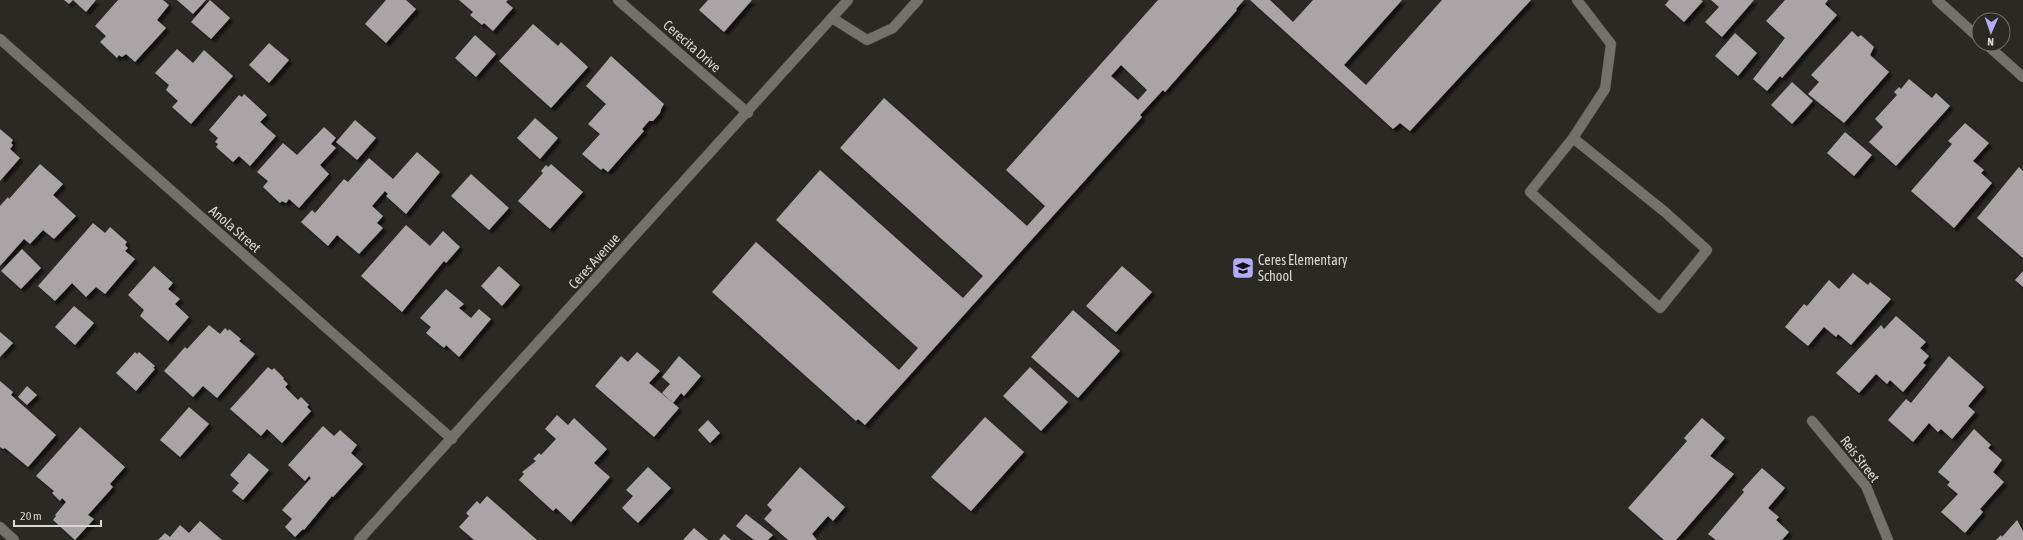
<svg xmlns="http://www.w3.org/2000/svg" width="2023" height="540" font-family="'Asap Condensed',sans-serif">
  <style>
    .building { fill: #aaa4a7; fill-rule: evenodd; filter: url(#shadow) }
    .lines { fill: none; stroke-linecap: round; stroke-linejoin: round }
    .service-casing { stroke: #464441; stroke-width: 11 }
    .minor-casing { stroke: #464441; stroke-width: 11 }
    .tertiary-casing { stroke: #464441; stroke-width: 11 }
    .service { stroke: #73716c; stroke-width: 10 }
    .minor { stroke: #73716c; stroke-width: 10 }
    .tertiary { stroke: #73716c; stroke-width: 10 }
    .labels { text-anchor: middle; stroke-width: 4; stroke-linejoin: round; paint-order: stroke }
    .street-label { font-size: 14px; fill: #d8d7d4; stroke: #2a2924 }
    .poi-label { font-size: 14px; fill: #d8d7d4; stroke: #2a2924; text-anchor: start }
  </style>
  <defs>
    <filter id="shadow"><feDropShadow dx="3.5" dy="3.5" stdDeviation="1" flood-color="#0009"/></filter>
  </defs>
  <rect width="100%" height="100%" fill="#2a2924"/>
  <!-- building -->
  <g class="building">
    <polygon points="64,0 96,0 86,12 73,0 69,4"/>
    <polygon points="118,0 163,0 169,5 157,20 166,28 135,62 126,54 122,57 119,55 117,58 100,42 106,36 95,26"/>
    <polygon points="177,0 206,0 193,14"/>
    <polygon points="210,0 230,18 211,39 191,22"/>
    <polygon points="386,0 406,0 416,9 386,43 365,24"/>
    <polygon points="459,0 508,0 506,2 513,8 493,31 484,23 482,25 470,15 473,12"/>
    <polygon points="708,0 752,0 724,32 699,10"/>
    <path d="M1158 0H1244L1236 9 1237 10 1165 92 1163 90 1140 115 1142 117 865 425 858 419 856 421 712 292 756 242 899 370 918 348 776 220 820 170 963 298 983 276 840 148 884 98 1027 226 1045 206 1006 170ZM1121 65 1147 90 1138 100 1111 76Z"/>
    <polygon points="1250,0 1270,0 1293,22 1313,0 1402,0 1344,65 1366,85 1442,0 1531,0 1410,131 1400,123 1393,129"/>
    <polygon points="1669,0 1701,0 1703,1 1684,22 1665,5"/>
    <polygon points="1711,0 1754,0 1722,37 1705,22 1719,7"/>
    <polygon points="1785,0 1828,0 1825,4 1837,15 1782,78 1780,76 1767,91 1753,79 1785,38 1766,21"/>
    <polygon points="533,24 558,46 561,42 588,67 551,108 499,61"/>
    <polygon points="1852,31 1858,37 1861,35 1874,47 1870,55 1889,72 1844,123 1808,94 1819,82 1811,75"/>
    <polygon points="1735,33 1757,53 1738,76 1715,56"/>
    <polygon points="475,35 496,54 476,77 455,58"/>
    <polygon points="269,43 289,60 269,83 249,65"/>
    <polygon points="177,49 193,63 204,50 233,76 191,124 172,107 178,101 166,90 169,85 155,73"/>
    <polygon points="611,56 664,104 661,109 660,113 653,121 649,121 642,129 644,131 608,172 603,168 601,170 582,154 600,134 588,124 606,104 586,86"/>
    <polygon points="1909,79 1932,98 1936,93 1950,106 1896,166 1869,142 1883,127 1875,119 1897,95 1894,92 1899,87 1901,89"/>
    <polygon points="1792,82 1813,101 1792,124 1771,105"/>
    <polygon points="244,94 267,115 260,122 276,136 250,166 239,156 233,162 216,147 218,144 215,142 218,138 209,130 239,95 242,97"/>
    <polygon points="535,118 558,138 540,159 517,138"/>
    <polygon points="355,120 376,138 357,160 336,142"/>
    <polygon points="1965,123 1989,143 1973,161 1984,170 1981,173 1992,183 1954,228 1911,191 1952,144 1948,141"/>
    <polygon points="324,127 336,138 331,144 336,148 320,165 329,174 299,208 289,199 286,203 282,201 280,203 263,187 268,181 257,172 283,143 297,155"/>
    <polygon points="0,129 13,140 11,143 13,145 10,149 20,158 0,181"/>
    <polygon points="1845,132 1872,155 1854,176 1827,153"/>
    <polygon points="417,152 440,172 406,214 386,196 388,194 385,191 372,206 383,216 377,223 383,228 359,254 337,235 328,246 301,222 312,210 315,213 344,179 348,182 369,158 393,179"/>
    <polygon points="40,164 63,184 53,195 76,216 54,239 43,230 30,244 24,239 0,266 0,206 8,197 9,199"/>
    <polygon points="551,164 583,192 550,229 518,201 543,173 541,171 546,165 548,167"/>
    <polygon points="2019,167 2023,171 2023,258 1977,218"/>
    <polygon points="471,174 509,208 489,230 451,196"/>
    <polygon points="93,223 105,233 110,227 127,242 125,245 128,248 125,251 135,259 105,294 96,287 86,297 72,283 55,301 38,286"/>
    <polygon points="406,225 430,246 443,231 460,247 446,263 444,261 402,312 361,276"/>
    <polygon points="22,249 41,268 21,289 1,271"/>
    <polygon points="154,266 173,283 168,289 180,299 175,304 189,317 168,341 140,316 144,310 128,295"/>
    <polygon points="499,266 520,285 502,306 481,286"/>
    <polygon points="1122,266 1152,292 1116,332 1086,306"/>
    <polygon points="2023,271 2023,287 2015,280"/>
    <polygon points="1853,273 1868,285 1870,282 1891,299 1851,345 1838,334 1836,337 1824,327 1808,346 1785,327 1804,304 1807,306 1829,280 1839,289"/>
    <polygon points="446,289 464,304 459,308 471,318 479,309 491,319 459,357 446,345 444,348 426,333 431,327 420,318"/>
    <polygon points="74,306 94,323 75,345 55,327"/>
    <polygon points="1073,310 1120,351 1078,398 1031,357"/>
    <polygon points="1896,316 1926,342 1920,348 1929,356 1923,363 1926,365 1903,392 1890,380 1887,384 1876,374 1859,393 1836,373 1881,325 1884,329"/>
    <polygon points="209,325 220,334 225,328 228,331 229,329 241,339 239,341 255,354 217,398 203,386 193,397 164,371 185,347 187,349"/>
    <polygon points="0,332 13,343 0,357"/>
    <polygon points="135,352 137,354 139,352 155,366 153,368 155,369 136,391 116,373"/>
    <polygon points="637,352 660,371 649,383 679,408 654,437 595,386 621,356 628,362"/>
    <polygon points="679,356 701,376 684,396 681,393 673,403 662,393 670,384 662,377"/>
    <polygon points="1949,356 1984,387 1968,406 1975,412 1952,439 1941,429 1938,432 1929,423 1913,442 1888,420 1906,399 1911,403"/>
    <polygon points="268,367 272,370 274,368 284,378 283,379 288,384 285,387 298,400 301,397 309,405 307,407 311,411 282,443 267,429 261,436 230,409"/>
    <polygon points="1030,367 1068,402 1041,431 1003,396"/>
    <polygon points="0,381 13,392 11,395 56,435 28,467 5,448 3,449 0,447"/>
    <polygon points="27,386 37,395 27,405 18,397"/>
    <polygon points="189,407 209,424 180,457 160,440"/>
    <polygon points="557,415 568,425 574,418 607,449 594,463 610,477 571,522 556,508 553,511 519,480 524,474 522,472 536,461 533,459 539,453 541,455 556,439 545,429"/>
    <polygon points="985,417 1024,452 971,511 931,477"/>
    <polygon points="1702,418 1725,438 1710,456 1734,474 1676,540 1664,540 1628,508 1687,441 1684,438"/>
    <polygon points="708,420 720,433 710,443 698,430"/>
    <polygon points="323,426 334,436 340,430 357,445 351,453 363,464 333,497 332,496 304,530 303,529 295,537 285,527 292,519 282,510 311,478 309,476 305,481 288,465"/>
    <polygon points="80,427 125,467 110,484 113,487 88,515 94,519 75,540 53,520 56,516 55,515 66,502 62,498 60,501 52,493 54,491 36,476"/>
    <polygon points="1974,429 1991,445 1988,448 2002,460 1993,472 2004,482 1980,509 1983,512 1965,533 1941,512 1958,494 1947,485 1950,482 1938,472"/>
    <polygon points="249,453 269,470 243,500 232,491 239,483 230,475"/>
    <polygon points="648,467 671,488 638,523 622,508 633,496 626,490"/>
    <polygon points="800,467 845,507 833,521 828,516 812,534 817,540 788,540 764,519 772,510 767,505"/>
    <polygon points="1762,468 1785,488 1768,508 1779,517 1776,520 1789,532 1782,540 1716,540 1708,534 1744,492 1742,490"/>
    <polygon points="487,496 537,540 474,540 459,527 469,516 466,513 477,501 480,504"/>
    <polygon points="746,514 773,535 768,540 754,540 736,526"/>
    <polygon points="2017,520 2023,531 2023,540 1996,540 2001,535 2002,537"/>
    <polygon points="200,521 222,540 158,540 165,533 170,537 180,525 189,533"/>
    <polygon points="694,528 708,540 683,540"/>
    <polygon points="724,534 731,540 719,540"/>
  </g>
  <g class="lines">
    <!-- service casing -->
    <g class="service-casing">
      <g id="service">
        <polyline points="832,18 867,40 893,28 918,0"/>
        <polyline points="1573,138 1665,212 1707,250 1660,308 1530,192 1573,138 1605,89 1611,44 1577,0"/>
      </g>
    </g>
    <!-- minor casing -->
    <g class="minor-casing">
      <g id="minor">
        <polyline points="618,0 748,113"/>
        <polyline points="1937,0 1979,38"/>
        <polyline points="0,39 452,439"/>
        <polyline points="1986,44 2023,77"/>
        <polyline points="1812,421 1866,486 1888,540"/>
        <polyline points="0,527 14,540"/>
      </g>
    </g>
    <!-- tertiary casing -->
    <g class="tertiary-casing">
      <polyline id="tertiary" points="359,540 848,0"/>
    </g>
    <!-- service -->
    <use href="#service" class="service"/>
    <!-- minor -->
    <use href="#minor" class="minor"/>
    <!-- tertiary -->
    <use href="#tertiary" class="tertiary"/>
  </g>
  <!-- icons -->
  <defs>
    <g id="school-square" transform="scale(1.15)"><rect x="-9" y="-9" width="18" height="18" rx="4" fill="#b3adf9" stroke="#2a2924"/><path d="M0-5L7-2L0 1L-7-2ZM-4 1L0 2.5L4 1V4Q0 6-4 4Z" fill="#111"/></g>
  </defs>
  <g fill-rule="evenodd">
    <use href="#school-square" x="1243" y="268"/>
  </g>
  <g class="labels">
    <!-- street labels -->
    <g class="street-label">
      <text transform="translate(692 46) rotate(41)" y="5">Cerecita Drive</text>
      <text transform="translate(235 229) rotate(41)" y="5">Anola Street</text>
      <text transform="translate(594 261) rotate(-48)" y="5">Ceres Avenue</text>
      <text transform="translate(1860 459) rotate(52)" y="5">Reis Street</text>
    </g>
    <!-- poi labels -->
    <g class="poi-label">
      <text x="1258" y="265">Ceres Elementary<tspan x="1258" dy="16">School</tspan></text>
    </g>
  </g>
  <!-- north arrow -->
  <g transform="translate(1991 32) rotate(182)"><circle r="19" fill="#2a2924" stroke="#706f6a"/>
  <path d="M0-3L7 15L0 10L-7 15Z" fill="#b3adf9"/>
  <text y="-6" font-size="11" font-weight="bold" text-anchor="middle" fill="#d8d7d4">N</text>
  </g>
  <!-- scale -->
  <path d="M14 520v6h87v-6" fill="none" stroke="#d8d7d4" stroke-width="2"/>
  <text x="20" y="520" font-size="12" fill="#d8d7d4" stroke="#2a2924" stroke-width="3" paint-order="stroke">20 m</text>
</svg>
